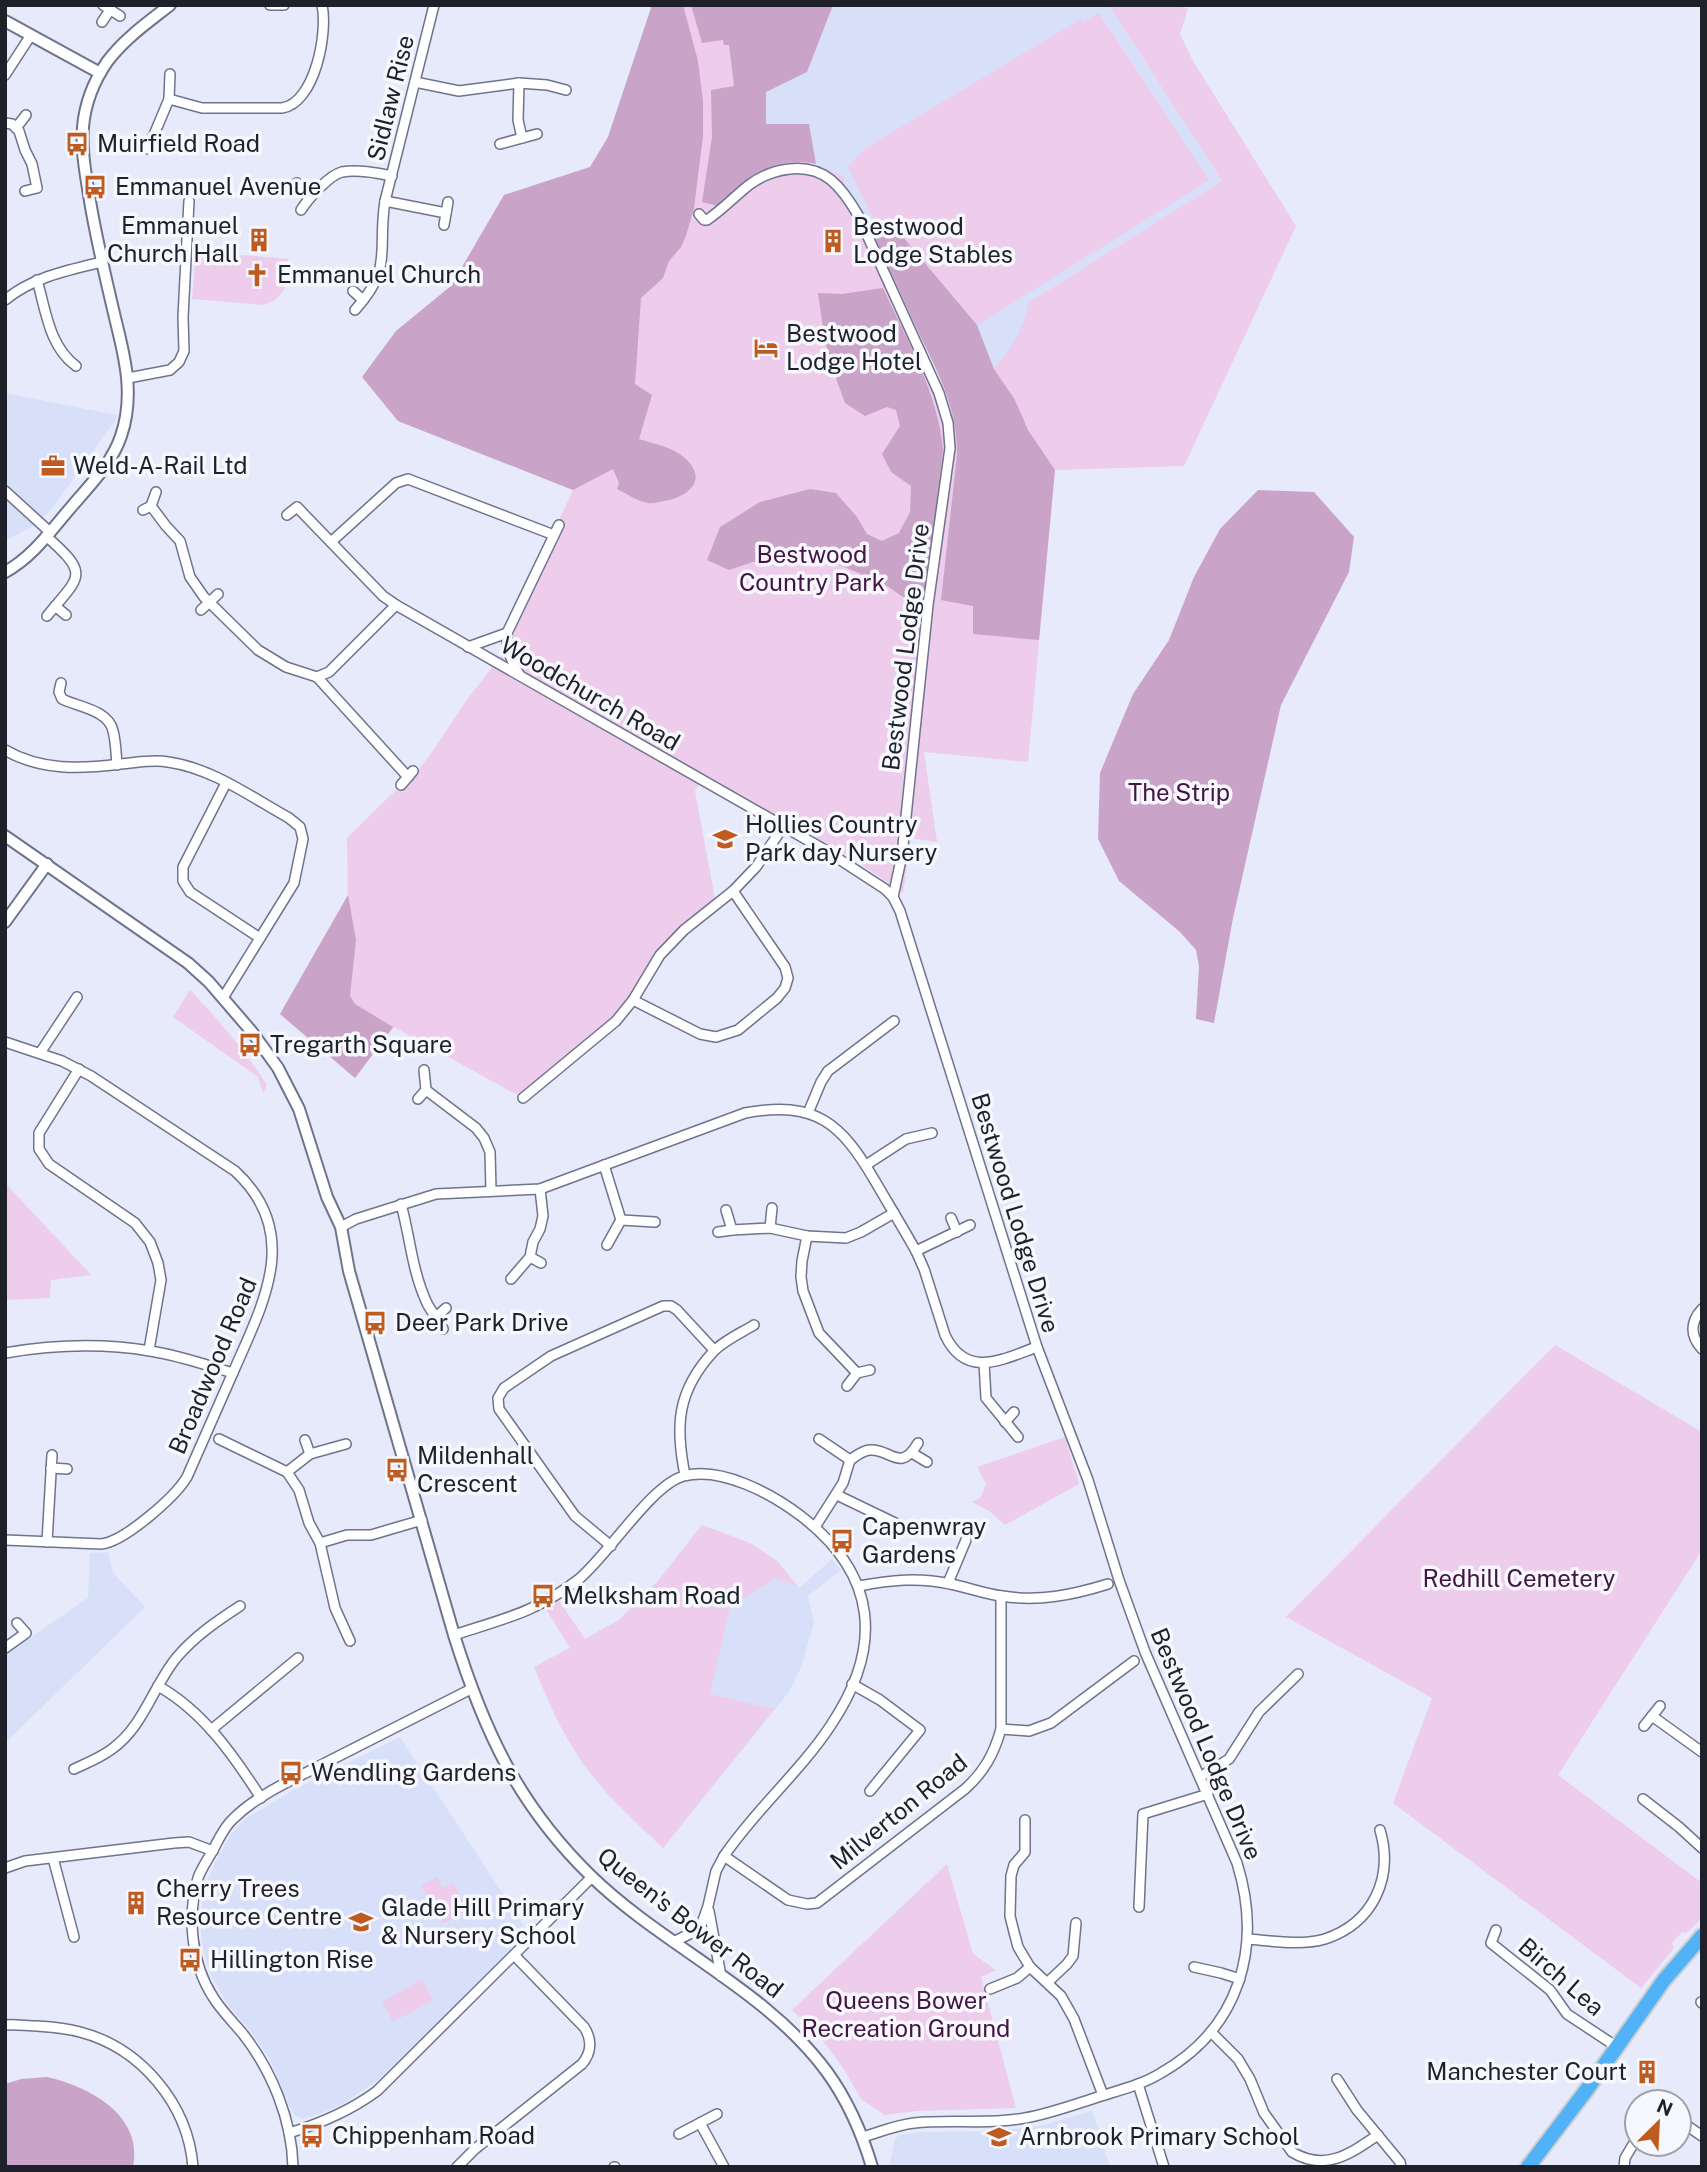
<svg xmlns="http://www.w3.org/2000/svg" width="1707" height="2172" font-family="'Public Sans',sans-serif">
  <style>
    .built { fill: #d8dff9 }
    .green { fill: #edccec }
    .forest { fill: #caa3c9 }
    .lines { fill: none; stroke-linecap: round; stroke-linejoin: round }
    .minor-casing { stroke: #6e748b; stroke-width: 12 }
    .tertiary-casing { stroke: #6e748b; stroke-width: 14 }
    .trunk-casing { stroke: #ceced0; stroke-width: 18 }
    .minor { stroke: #fff; stroke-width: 9 }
    .tertiary { stroke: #fff; stroke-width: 10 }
    .trunk { stroke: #52b2f8; stroke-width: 14 }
    .labels { text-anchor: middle; stroke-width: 7; stroke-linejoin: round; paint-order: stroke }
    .street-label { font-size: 24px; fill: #1e212a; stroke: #f7f8fd }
    .poi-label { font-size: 24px; fill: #1e212a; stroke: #f7f8fd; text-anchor: start }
    .park-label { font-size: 24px; fill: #431444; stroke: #f7f8fd }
  </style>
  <rect width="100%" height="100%" fill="#e6eafa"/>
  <!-- built -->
  <g class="built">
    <polygon points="833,5 1109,5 1222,181 1030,301 1025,319 1014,344 994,369 938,373 862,210 843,182 816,164 766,125 766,92 807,72"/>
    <polygon points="5,393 117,415 115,421 50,511 31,527 5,541"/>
    <polygon points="702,1525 752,1544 778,1562 799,1588 832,1559 841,1570 808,1596 814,1623 801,1667 789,1692 663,1848 609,1796 582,1763 559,1724 534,1667 570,1648 546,1609 559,1601 585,1639 619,1620 657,1582"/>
    <polygon points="108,1552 113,1573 145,1607 5,1743 5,1655 88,1598 90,1553"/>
    <polygon points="400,1737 528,1932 378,2080 344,2103 322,2113 302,2119 294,2115 292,2111 270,2060 254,2036 229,2006 211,1976 204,1953 201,1933 201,1912 204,1888 215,1863 231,1834 245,1819 292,1791"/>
    <polygon points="1092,2111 1110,2167 889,2167 895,2139 899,2135 921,2132 994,2131 1024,2128 1039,2126"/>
  </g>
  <!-- green -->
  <g class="green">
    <path d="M652 5H833L807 72 766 92V125L788 161C809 160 825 168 844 177L843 182 862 210 951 406C991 372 1017 354 1029 302L1222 181 1109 5H1178L1188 9 1180 34 1193 61 1296 226 1184 466 1055 470 1028 762 924 752 937 842 911 838 903 893 856 861 704 774 695 791 715 899 670 937 653 958 621 1009 598 1032 561 1060 521 1097 394 1027 355 1078 280 1014 348 895 347 838 395 791C413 786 453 720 466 701 480 682 495 664 510 645L511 635 517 620 564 523 559 520 573 490 398 421 362 377 396 331 451 286 504 195 590 167 608 137Z"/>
    <polygon points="1099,13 1209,180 977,325 892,224 877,226 848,167 866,148 1081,19 1084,22"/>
    <polygon points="196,251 288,259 287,282 283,291 275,300 264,305 192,299"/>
    <path d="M190 990C219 1020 244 1050 267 1085L263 1093 258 1077 173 1017Z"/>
    <polygon points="5,1183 6,1184 91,1275 51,1280 50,1298 5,1300"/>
    <polygon points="1555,1345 1702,1432 1702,1550 1558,1775 1702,1883 1702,1918 1686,1933 1682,1932 1672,1943 1674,1948 1641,1988 1393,1803 1432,1698 1286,1617"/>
    <polygon points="1065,1437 1079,1484 1005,1525 989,1511 972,1502 980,1498 986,1484 977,1467"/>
    <path d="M702 1525 752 1544 778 1562 799 1588 794 1584 774 1579 730 1607 710 1694 774 1709 663 1848C635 1821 606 1796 584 1764 562 1735 548 1700 534 1667L570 1648 546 1609 559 1601 585 1639 619 1620 657 1582Z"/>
    <polygon points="947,1864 973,1954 996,1970 981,1977 1016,2108 917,2111 885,2115 861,2099 844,2069 824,2042 792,2010"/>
    <polygon points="437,1877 443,1888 453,1883 468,1910 443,1924 421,1886"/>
    <polygon points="422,1979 433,2000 393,2022 382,2002"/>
  </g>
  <!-- forest -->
  <g class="forest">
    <path d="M652 5H683L698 61 703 101V136L694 208 686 236 681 247 669 261 663 278 641 298 635 384 652 395 639 439C654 444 673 447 685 458 709 480 688 497 664 501 659 502 653 504 648 503 637 501 627 494 617 489L619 483 613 469 573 490 398 421 362 377 396 331 451 286 504 195 590 167 608 137Z"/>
    <path d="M691 5H833L807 72 766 92V124H809L816 164C773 155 748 178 718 206L702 202 712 137 711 90 734 86 729 45H724L723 40 702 43Z"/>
    <path d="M892 224 977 325 994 369 1015 400 1028 430 1055 470 1039 640 973 634V606L941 600 957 455C958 406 936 370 916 327 901 294 885 261 870 228Z"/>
    <path d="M883 288C906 338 939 395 943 450L924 608 909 601 884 584 798 547 729 570 707 560 720 527 760 502 810 489 836 493 857 517 867 534 882 541 899 533 910 512 911 486 891 472 882 454 900 426 896 410 887 407 865 416 845 403 838 384 825 342 818 293 842 294Z"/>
    <polygon points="1258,490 1314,492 1354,537 1349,572 1281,705 1233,918 1214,1023 1196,1019 1199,966 1196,950 1180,932 1119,881 1098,839 1100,773 1133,694 1169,640 1194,577 1220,529"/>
    <polygon points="348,895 356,940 350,996 355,1004 393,1027 355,1078 280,1014"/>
    <path d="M47 2077C90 2087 143 2115 133 2167H5V2084L21 2079Z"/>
  </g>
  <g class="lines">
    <!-- minor casing -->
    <g class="minor-casing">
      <g id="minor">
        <polyline points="103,5 120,16"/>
        <polyline points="270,5 284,5"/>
        <polyline points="102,22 110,10"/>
        <polyline points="5,75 31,35"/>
        <polyline points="415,82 459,91 519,83 547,85 566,90"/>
        <polyline points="519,83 518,120 522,138"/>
        <path d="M169 99 202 108H282C315 103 328 33 322 5"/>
        <polyline points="5,123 12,124 19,131 25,150 32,164 37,188 25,191"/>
        <polyline points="16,128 26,115"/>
        <polyline points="500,144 537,134"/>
        <polyline points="148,149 169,99 170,74"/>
        <polyline points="297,183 309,198"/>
        <polyline points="385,201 446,213"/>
        <path d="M301 210C308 199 329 175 342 172 357 169 377 173 392 176"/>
        <path d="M699 214 704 220H707C722 210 735 196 749 185 772 168 807 161 831 180 842 189 851 203 858 215L939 393 948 423 950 448 928 605 902 855 893 897 900 911 1037 1347 1088 1480 1119 1580 1145 1652 1237 1863C1263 1947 1240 2028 1161 2073 1140 2086 1115 2091 1092 2099 1070 2106 1048 2114 1025 2118 989 2125 951 2119 914 2123 896 2125 880 2132 863 2137"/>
        <polyline points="444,225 448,202"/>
        <path d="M37 280C46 311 49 346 76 366"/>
        <polyline points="353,291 363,300"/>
        <path d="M5 300C33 277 68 270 102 262"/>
        <path d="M355 310C394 267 377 251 385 201L434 5"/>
        <polyline points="128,378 170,370 179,362 184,351 183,317 189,201"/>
        <polyline points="5,491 50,532"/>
        <polyline points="151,506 166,526 180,541 190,577 204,597 258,650 286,667 317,677 408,777"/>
        <polyline points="143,510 151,506 156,492"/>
        <polyline points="287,515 297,507 383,596 396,605 825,850 885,889 893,897"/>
        <path d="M46 536C90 575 81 575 47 616"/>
        <polyline points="331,542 396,483 408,479 554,535"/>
        <polyline points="55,606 66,615"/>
        <polyline points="201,610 218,594"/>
        <path d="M507 633C506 648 511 661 519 674"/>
        <polyline points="468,647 507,633 559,525"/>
        <polyline points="317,677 329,672 396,605"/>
        <path d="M61 683 59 692 62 699C78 707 109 710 113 731 116 742 116 754 117 765"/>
        <path d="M5 750C41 771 81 769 120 764 136 763 152 759 168 762 212 768 251 797 289 818L300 827 303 839 294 883 223 998"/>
        <polyline points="226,783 183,867 183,881 190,892 260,938"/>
        <polyline points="401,785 413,771"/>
        <polyline points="633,1000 700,1034 716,1037 738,1030 777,998 785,988 788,978 785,967 733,891"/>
        <path d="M5 1042 62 1061 91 1076 235 1171C301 1232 265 1300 235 1368 219 1405 203 1441 187 1477 175 1497 124 1542 101 1544L5 1540"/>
        <polyline points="40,1053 77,997"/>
        <polyline points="79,1069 39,1133 39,1149 49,1164 135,1223 150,1242 158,1263 161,1280 149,1350"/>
        <polyline points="426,1090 476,1128 484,1138 490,1152 491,1190"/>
        <polyline points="523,1098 616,1021 633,1000 660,955 684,930 733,891 756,867 783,827"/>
        <polyline points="418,1099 426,1090 424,1070"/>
        <polyline points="808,1113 821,1082 828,1071 894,1021"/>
        <polyline points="604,1165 621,1220 607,1245"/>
        <polyline points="866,1165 906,1139 932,1133"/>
        <path d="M401 1204C410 1237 412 1270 426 1301 430 1311 438 1318 443 1329"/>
        <polyline points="951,1218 957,1232"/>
        <polyline points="621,1220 655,1222"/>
        <path d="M341 1227 356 1219 436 1194 540 1189 745 1113C816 1100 841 1123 875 1181 889 1205 903 1228 916 1251L924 1269 945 1335C966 1380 1003 1359 1037 1347"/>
        <polyline points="770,1228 772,1208"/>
        <polyline points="732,1230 770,1228 807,1236 846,1238 861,1232 894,1213"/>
        <polyline points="718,1232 732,1230 726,1210"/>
        <polyline points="807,1236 802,1261 801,1277 803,1291 819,1333 857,1373"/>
        <polyline points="916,1251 970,1225"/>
        <polyline points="530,1257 541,1263"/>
        <polyline points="511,1279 530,1257 533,1242 540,1229 543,1216 540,1189"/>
        <path d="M1702 1309C1690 1322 1690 1336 1702 1349"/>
        <polyline points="437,1316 446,1308"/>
        <path d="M5 1353C52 1345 102 1343 150 1351 178 1355 206 1365 233 1373"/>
        <polyline points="984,1363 986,1398 1018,1437"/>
        <polyline points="847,1386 857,1373 870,1370"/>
        <polyline points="1005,1422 1014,1412"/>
        <polyline points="219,1439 287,1472 299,1490 309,1523 320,1543 335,1608 350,1641"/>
        <polyline points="819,1439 850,1460"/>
        <polyline points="305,1440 310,1454"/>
        <polyline points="912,1453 927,1462"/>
        <path d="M850 1460C856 1456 863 1450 870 1450 890 1448 900 1474 918 1443"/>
        <polyline points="51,1468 67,1469"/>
        <polyline points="287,1472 310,1454 346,1444"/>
        <path d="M685 1475C675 1426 677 1391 713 1352 723 1341 741 1333 754 1325"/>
        <polyline points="837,1495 895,1523"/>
        <polyline points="815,1527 843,1483 850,1460"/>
        <polyline points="47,1542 52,1455"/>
        <polyline points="320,1543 347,1535 371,1535 422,1520"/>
        <polyline points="611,1546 575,1516 499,1409 498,1398 504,1388 551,1356 663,1306 671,1306 677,1310 714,1350"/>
        <polyline points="948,1583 966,1540"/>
        <path d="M859 1586C890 1580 919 1577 950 1584 967 1587 984 1594 1002 1596 1038 1602 1073 1595 1108 1584"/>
        <path d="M454 1635C503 1619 537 1612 579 1579 608 1555 652 1484 684 1476 721 1466 772 1494 801 1516 877 1574 884 1646 831 1725 800 1772 756 1809 724 1856L716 1871 708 1906 700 1929 673 1942"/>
        <polyline points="5,1648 26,1633 17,1623"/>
        <polyline points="852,1684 880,1700 920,1730 870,1791"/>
        <path d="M158 1686C203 1711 234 1756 261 1798"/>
        <polyline points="1652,1716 1702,1752"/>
        <polyline points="1644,1726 1660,1706"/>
        <polyline points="1001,1729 1029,1731 1051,1723 1134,1661"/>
        <polyline points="211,1730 298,1658"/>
        <path d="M74 1769C87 1763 100 1758 112 1749 144 1726 153 1686 177 1657 195 1636 217 1621 240 1606"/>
        <polyline points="1200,1777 1229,1759 1259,1712 1298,1674"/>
        <polyline points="1643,1799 1679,1827 1702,1848"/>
        <polyline points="1025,1820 1025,1852 1014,1865 1011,1876 1010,1916 1014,1932 1018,1947 1030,1967 1061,1996 1074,2019 1103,2095"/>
        <path d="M724 1856 788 1900 807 1904 817 1903 965 1789C984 1772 994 1754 1001 1729V1596"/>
        <polyline points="53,1858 74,1937"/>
        <polyline points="5,1868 25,1861 174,1843 189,1842 213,1851"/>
        <polyline points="1139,1907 1143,1814 1208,1794"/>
        <polyline points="709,1911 721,1976"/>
        <polyline points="1496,1930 1491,1943 1550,1990 1567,2014 1617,2047"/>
        <path d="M1248 1939C1272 1941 1301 1946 1325 1939 1373 1923 1394 1878 1380 1830"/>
        <polyline points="1194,1967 1221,1973 1240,1979"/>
        <polyline points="1048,1982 1067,1964 1073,1956 1076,1923"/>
        <polyline points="990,1989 1017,1978 1030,1967"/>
        <polyline points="1701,2002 1702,2003"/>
        <path d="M5 2025C16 2024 27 2026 37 2026 52 2027 66 2028 80 2032 141 2048 188 2104 193 2167"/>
        <path d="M1211 2032 1238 2059 1250 2079 1264 2113 1292 2152C1325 2172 1350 2154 1378 2135"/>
        <polyline points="1337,2079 1357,2110 1400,2162 1401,2167"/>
        <polyline points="1138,2084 1164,2167"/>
        <polyline points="1679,2120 1702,2136"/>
        <polyline points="700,2123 724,2167"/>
        <path d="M289 2133C322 2123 350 2111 377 2091L592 1877"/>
        <polyline points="679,2134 717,2114"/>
        <path d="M293 2167C292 2120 272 2071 243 2034 233 2022 221 2010 213 1997 191 1963 187 1916 198 1878 201 1869 208 1859 213 1850 219 1839 224 1827 233 1819 259 1793 297 1778 329 1761 376 1737 424 1713 471 1689"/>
        <path d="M457 2167 475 2149 582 2064C592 2052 592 2039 584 2027L514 1955"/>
        <polyline points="614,2167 615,2167"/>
        <polyline points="1624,2167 1625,2158 1637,2138"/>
      </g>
    </g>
    <!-- tertiary casing -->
    <g class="tertiary-casing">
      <g id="tertiary">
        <polyline points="5,21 100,73"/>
        <path d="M5 572C33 557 52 529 73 505 91 484 112 463 121 436 134 398 126 362 117 326 107 284 97 243 90 201 86 176 81 151 83 127 85 104 94 81 107 62 124 39 147 23 170 5"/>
        <path d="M5 836 188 963 209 982 252 1032 278 1068 299 1109 327 1197 341 1227 349 1271 454 1635C484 1731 518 1805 591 1876 664 1947 766 1989 827 2072 848 2101 862 2133 872 2167"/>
        <polyline points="5,922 47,864"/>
      </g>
    </g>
    <!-- trunk casing -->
    <g class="trunk-casing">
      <polyline id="trunk" points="1528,2167 1588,2088 1664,1980 1702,1936"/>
    </g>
    <!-- minor -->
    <use href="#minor" class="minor"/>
    <!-- tertiary -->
    <use href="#tertiary" class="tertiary"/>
    <!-- trunk -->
    <use href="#trunk" class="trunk"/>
  </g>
  <!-- icons -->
  <defs>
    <g id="bus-bare" transform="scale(1.89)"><path d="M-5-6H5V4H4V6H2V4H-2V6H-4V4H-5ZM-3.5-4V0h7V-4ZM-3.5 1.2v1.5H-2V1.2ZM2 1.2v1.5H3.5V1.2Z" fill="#be5b21" stroke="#f7f8fd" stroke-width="2.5" paint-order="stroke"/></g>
    <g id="building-bare" transform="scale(1.89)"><path d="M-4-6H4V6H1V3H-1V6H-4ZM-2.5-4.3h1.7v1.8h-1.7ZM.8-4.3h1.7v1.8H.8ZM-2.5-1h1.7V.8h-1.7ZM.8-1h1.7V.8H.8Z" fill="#be5b21" stroke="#f7f8fd" stroke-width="2.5" paint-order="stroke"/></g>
    <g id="church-bare" transform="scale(1.89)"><path d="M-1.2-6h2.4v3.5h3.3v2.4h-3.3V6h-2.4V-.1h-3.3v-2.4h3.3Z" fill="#be5b21" stroke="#f7f8fd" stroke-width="2.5" paint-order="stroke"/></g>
    <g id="hotel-bare" transform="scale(1.89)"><path d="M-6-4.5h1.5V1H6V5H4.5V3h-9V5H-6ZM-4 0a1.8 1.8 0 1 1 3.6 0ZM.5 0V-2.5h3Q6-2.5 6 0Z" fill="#be5b21" stroke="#f7f8fd" stroke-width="2.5" paint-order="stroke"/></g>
    <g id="office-bare" transform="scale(1.89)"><path d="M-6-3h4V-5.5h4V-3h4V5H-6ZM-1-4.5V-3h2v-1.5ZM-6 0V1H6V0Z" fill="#be5b21" stroke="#f7f8fd" stroke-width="2.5" paint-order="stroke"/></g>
    <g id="school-bare" transform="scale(1.89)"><path d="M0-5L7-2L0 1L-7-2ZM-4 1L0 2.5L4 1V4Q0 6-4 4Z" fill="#be5b21" stroke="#f7f8fd" stroke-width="2.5" paint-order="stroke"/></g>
  </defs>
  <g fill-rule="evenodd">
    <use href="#bus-bare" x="77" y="144"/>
    <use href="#bus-bare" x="95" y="187"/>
    <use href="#building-bare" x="259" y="240"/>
    <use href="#building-bare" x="833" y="241"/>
    <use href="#church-bare" x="257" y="275"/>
    <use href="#hotel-bare" x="766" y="348"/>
    <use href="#office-bare" x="53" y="466"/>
    <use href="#school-bare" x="725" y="839"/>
    <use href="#bus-bare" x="250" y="1045"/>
    <use href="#bus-bare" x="375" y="1323"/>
    <use href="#bus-bare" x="397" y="1470"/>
    <use href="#bus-bare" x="842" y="1541"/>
    <use href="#bus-bare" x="543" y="1596"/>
    <use href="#bus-bare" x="291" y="1773"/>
    <use href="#building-bare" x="136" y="1903"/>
    <use href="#school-bare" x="361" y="1922"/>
    <use href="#bus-bare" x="190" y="1960"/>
    <use href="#building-bare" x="1647" y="2072"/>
    <use href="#bus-bare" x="312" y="2136"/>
    <use href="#school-bare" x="999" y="2137"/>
  </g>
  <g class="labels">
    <!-- street labels -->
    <g class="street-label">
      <text transform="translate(391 98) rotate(-76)" y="8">Sidlaw Rise</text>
      <text transform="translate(906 647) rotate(-83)" y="8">Bestwood Lodge Drive</text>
      <text transform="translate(590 694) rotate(30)" y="8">Woodchurch Road</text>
      <text transform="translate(1015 1213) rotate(73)" y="8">Bestwood Lodge Drive</text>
      <text transform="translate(213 1366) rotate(-67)" y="8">Broadwood Road</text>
      <text transform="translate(1206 1744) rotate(67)" y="8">Bestwood Lodge Drive</text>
      <text transform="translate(899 1812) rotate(-39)" y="8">Milverton Road</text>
      <text transform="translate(690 1923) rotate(38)" y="8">Queen's Bower Road</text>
      <text transform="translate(1561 1977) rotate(41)" y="8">Birch Lea</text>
    </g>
    <!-- poi labels -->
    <g class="poi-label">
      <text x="97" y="152">Muirfield Road</text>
      <text x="115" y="195">Emmanuel Avenue</text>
      <text x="239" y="234" text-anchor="end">Emmanuel<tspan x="239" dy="28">Church Hall</tspan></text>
      <text x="853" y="235">Bestwood<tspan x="853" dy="28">Lodge Stables</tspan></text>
      <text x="277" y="283">Emmanuel Church</text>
      <text x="786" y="342">Bestwood<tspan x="786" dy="28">Lodge Hotel</tspan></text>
      <text x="73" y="474">Weld-A-Rail Ltd</text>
      <text x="745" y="833">Hollies Country<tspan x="745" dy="28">Park day Nursery</tspan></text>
      <text x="270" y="1053">Tregarth Square</text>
      <text x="395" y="1331">Deer Park Drive</text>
      <text x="417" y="1464">Mildenhall<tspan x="417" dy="28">Crescent</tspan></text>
      <text x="862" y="1535">Capenwray<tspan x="862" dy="28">Gardens</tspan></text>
      <text x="563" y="1604">Melksham Road</text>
      <text x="311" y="1781">Wendling Gardens</text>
      <text x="156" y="1897">Cherry Trees<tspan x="156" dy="28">Resource Centre</tspan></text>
      <text x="381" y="1916">Glade Hill Primary<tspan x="381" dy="28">&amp; Nursery School</tspan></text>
      <text x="210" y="1968">Hillington Rise</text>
      <text x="1627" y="2080" text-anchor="end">Manchester Court</text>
      <text x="332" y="2144">Chippenham Road</text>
      <text x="1019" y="2145">Arnbrook Primary School</text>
    </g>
    <!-- park labels -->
    <g class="park-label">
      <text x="812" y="563">Bestwood<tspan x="812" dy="28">Country Park</tspan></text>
      <text x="1179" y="801">The Strip</text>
      <text x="1519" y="1587">Redhill Cemetery</text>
      <text x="906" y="2009">Queens Bower<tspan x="906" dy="28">Recreation Ground</tspan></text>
    </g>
  </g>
  <!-- border -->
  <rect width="1707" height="2172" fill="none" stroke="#1e212a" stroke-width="14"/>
  <!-- north arrow -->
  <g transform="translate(1658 2123) rotate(24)"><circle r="33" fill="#f7f8fd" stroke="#a0a2a9" stroke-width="2"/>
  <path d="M0-5L12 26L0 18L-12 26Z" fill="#be5b21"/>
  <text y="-10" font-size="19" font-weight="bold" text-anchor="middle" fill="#1e212a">N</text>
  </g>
</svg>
